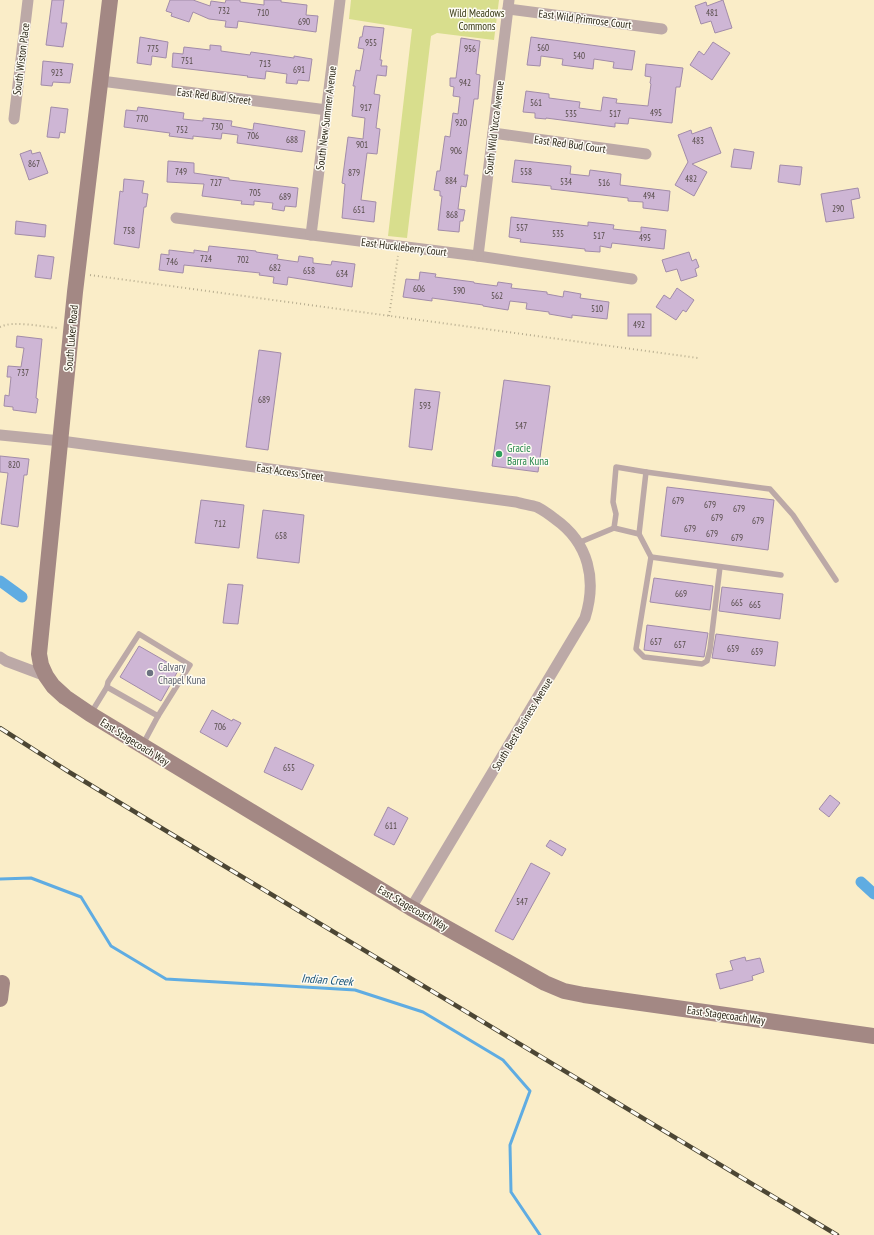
<svg xmlns="http://www.w3.org/2000/svg" width="874" height="1235" font-family="'PT Sans Narrow',sans-serif">
  <style>
    .green { fill: #d8de8d }
    .lines { fill: none; stroke-linecap: round; stroke-linejoin: round }
    .stream { stroke: #5face2; stroke-width: 3 }
    .canal { stroke: #5face2; stroke-width: 11 }
    .building { fill: #ceb6d5; stroke: #a28ca9 }
    .path { stroke: #b7ad8f; stroke-width: 2; stroke-dasharray: 1 3; stroke-linecap: butt }
    .lane { stroke: #bca9a7; stroke-width: 5.5 }
    .street { stroke: #bca9a7; stroke-width: 11 }
    .secondary { stroke: #a38884; stroke-width: 16 }
    .rail-casing { stroke: #4c4634; stroke-width: 4.5 }
    .rail { stroke: #fdfbf3; stroke-width: 3; stroke-dasharray: 9; stroke-linecap: butt }
    .leisure-dot { fill: #2e9e5b; stroke: #fdfbf3; stroke-width: 1.5 }
    .worship-dot { fill: #6b7280; stroke: #fdfbf3; stroke-width: 1.5 }
    .labels { text-anchor: middle; stroke-width: 3; stroke-linejoin: round; paint-order: stroke }
    .number-label { font-size: 9px; fill: #544a47 }
    .park-label { font-size: 11px; fill: #373914; stroke: #fdfbf3 }
    .street-label { font-size: 11px; fill: #2b2618; stroke: #fdfbf3 }
    .leisure-label { font-size: 11px; fill: #27864d; stroke: #fdfbf3; text-anchor: start }
    .worship-label { font-size: 11px; fill: #5b616d; stroke: #fdfbf3; text-anchor: start }
    .water-label { font-size: 12px; font-style: italic; fill: #1c567a; stroke: #fdfbf3 }
  </style>
  <rect width="100%" height="100%" fill="#faedc8"/>
  <!-- green -->
  <polygon class="green" points="351,0 499,0 494,40 437,33 431,36 407,238 388,236 412,29 349,19"/>
  <g class="lines">
    <!-- stream -->
    <polyline class="stream" points="0,879 31,878 81,897 111,946 166,979 355,990 423,1012 503,1060 530,1091 510,1145 511,1192 540,1235"/>
    <!-- canal -->
    <g class="canal">
      <polyline points="0,581 22,597"/>
      <polyline points="861,882 874,894"/>
    </g>
  </g>
  <!-- building -->
  <g class="building">
    <polygon points="52,0 64,0 61,23 67,23 63,47 46,45"/>
    <polygon points="170,0 193,0 210,6 211,1 225,3 226,0 240,0 240,2 264,5 264,0 281,0 281,2 307,5 306,15 318,16 316,32 238,21 237,28 225,27 226,21 209,19 193,12 189,22 171,16 172,13 166,11"/>
    <polygon points="723,0 732,28 715,33 711,21 701,24 695,6 706,2 707,6"/>
    <polygon points="364,26 384,28 380,60 382,60 381,66 387,66 386,76 377,75 374,94 380,95 376,128 380,129 377,154 367,153 361,200 376,202 374,222 342,218 345,184 342,183 348,137 363,139 365,118 352,116 355,86 353,86 356,70 360,71 364,49 358,48 360,37 362,37"/>
    <polygon points="140,37 168,42 166,58 152,56 151,65 137,63"/>
    <polygon points="531,37 635,51 632,70 613,68 614,62 594,59 593,69 562,65 563,59 541,56 540,66 527,65"/>
    <polygon points="461,38 480,41 476,74 480,75 478,99 474,99 464,175 468,175 466,187 461,186 458,209 465,210 463,221 460,221 459,232 438,230 442,196 440,196 440,191 434,190 437,171 440,171 445,136 450,137 453,113 458,114 460,97 453,96 454,87 450,86 450,78 456,78"/>
    <polygon points="713,42 730,53 712,80 690,65 699,51 704,55"/>
    <polygon points="210,45 221,46 221,51 250,55 251,52 294,58 294,56 312,59 309,81 298,80 297,84 286,83 287,74 266,71 265,79 247,77 248,76 172,67 173,53 183,54 184,47 210,50"/>
    <polygon points="43,61 73,64 70,83 53,82 52,86 41,85"/>
    <polygon points="646,64 683,68 680,87 676,87 672,123 629,118 628,124 615,123 615,127 546,118 546,119 535,118 535,113 523,112 526,91 549,94 549,98 580,102 579,108 601,111 603,97 617,99 616,103 648,106 651,84 650,83 651,77 645,76"/>
    <polygon points="51,107 68,109 65,133 60,132 59,138 47,137"/>
    <polygon points="138,107 184,113 183,119 203,121 203,118 232,121 231,126 253,130 254,123 305,131 302,152 237,143 238,135 222,133 221,139 193,136 193,139 169,136 170,133 124,127 126,110 137,111"/>
    <polygon points="711,127 721,153 692,164 707,172 694,196 675,185 688,162 678,135 691,130 692,134"/>
    <polygon points="734,149 754,152 751,169 731,167"/>
    <polygon points="31,150 32,154 40,152 48,173 29,180 20,154"/>
    <polygon points="515,160 571,166 570,174 589,176 590,170 621,174 620,185 670,191 668,211 643,208 643,202 628,201 628,198 551,189 551,186 512,182"/>
    <polygon points="168,161 194,163 194,173 229,178 229,180 298,188 296,207 285,206 284,211 272,209 273,203 254,201 254,205 241,204 242,201 202,196 204,184 167,182"/>
    <polygon points="780,165 802,167 800,185 778,182"/>
    <polygon points="124,179 144,181 142,193 148,194 146,207 144,207 139,248 114,244 120,191 123,192"/>
    <polygon points="858,188 860,198 851,200 854,218 826,222 821,194"/>
    <polygon points="511,217 588,226 588,222 614,225 613,229 641,232 641,227 666,230 664,249 612,243 611,248 600,246 600,252 585,251 585,249 520,242 521,239 509,237"/>
    <polygon points="16,221 46,225 45,237 15,234"/>
    <polygon points="209,246 256,251 256,252 278,255 277,259 298,262 299,256 313,258 313,263 331,265 332,261 355,264 352,287 288,277 287,285 273,283 274,277 259,275 260,273 184,265 183,273 159,270 161,254 169,255 169,250 194,253 194,250 208,252"/>
    <polygon points="689,252 692,261 696,259 699,267 695,269 697,276 681,281 677,269 666,272 662,260"/>
    <polygon points="38,255 54,257 51,279 35,277"/>
    <polygon points="420,272 436,274 435,277 474,282 474,283 497,286 498,282 512,284 511,288 547,292 547,294 563,297 564,291 581,294 580,298 609,302 607,319 572,315 572,318 549,314 549,312 526,309 527,303 510,301 508,310 483,306 483,305 432,298 432,301 403,297 406,279 419,280"/>
    <polygon points="677,288 694,300 686,312 683,310 676,320 656,307 664,295 670,299"/>
    <rect x="628" y="314" width="23" height="22"/>
    <polygon points="17,336 42,339 36,398 38,399 36,413 13,410 13,407 4,406 5,395 9,396 11,377 7,377 8,366 21,367 24,348 16,347"/>
    <polygon points="259,350 281,353 268,450 246,447"/>
    <polygon points="504,380 550,386 538,472 492,466"/>
    <polygon points="415,389 440,392 432,450 409,447"/>
    <polygon points="0,456 29,459 27,475 24,475 18,527 1,524 8,473 0,472"/>
    <polygon points="667,487 774,500 768,550 661,536"/>
    <polygon points="201,500 244,505 239,548 195,543"/>
    <polygon points="263,510 304,515 299,563 257,558"/>
    <polygon points="654,578 713,586 710,610 650,602"/>
    <polygon points="228,584 243,585 238,624 223,623"/>
    <polygon points="722,587 783,594 780,619 719,611"/>
    <polygon points="647,625 708,633 704,657 644,650"/>
    <polygon points="716,634 778,642 775,666 712,658"/>
    <polygon points="139,646 179,669 161,701 120,677"/>
    <polygon points="212,710 232,721 233,719 241,723 227,747 200,732"/>
    <polygon points="275,747 314,765 302,790 264,772"/>
    <polygon points="830,795 840,803 829,817 819,809"/>
    <polygon points="388,807 408,818 394,845 374,835"/>
    <polygon points="550,840 566,849 562,856 546,846"/>
    <polygon points="531,863 550,873 513,940 495,931"/>
    <polygon points="745,957 746,961 760,958 764,972 752,976 753,980 720,989 716,974 733,970 730,961"/>
  </g>
  <g class="lines">
    <!-- path -->
    <g class="path">
      <polyline points="90,275 698,358"/>
      <polyline points="389,316 398,256"/>
      <path d="M0 327C13 320 43 327 58 328"/>
    </g>
    <!-- lane -->
    <g class="lane">
      <polyline points="614,528 616,514 613,502 616,467 646,472"/>
      <polyline points="639,534 646,472 770,489 793,515 836,580"/>
      <polyline points="578,543 614,528 639,534 651,557 781,575"/>
      <polyline points="651,557 636,649 644,657 702,664 707,661 710,649 720,567"/>
      <polyline points="107,687 108,682 139,634 190,665 158,716"/>
      <polyline points="91,713 107,687 158,716 143,744"/>
    </g>
    <!-- street -->
    <g class="street">
      <polyline points="508,9 662,29"/>
      <polyline points="101,81 327,110"/>
      <polyline points="14,119 28,0"/>
      <polyline points="493,133 646,154"/>
      <polyline points="176,218 478,256 632,279"/>
      <polyline points="311,235 340,0"/>
      <polyline points="478,256 509,0"/>
      <path d="M0 435 61 441 516 502C522 504 530 505 537 507 543 510 550 515 555 519 589 543 597 580 585 618L411 908"/>
      <polyline points="0,657 6,661 46,676"/>
    </g>
    <!-- secondary -->
    <g class="secondary">
      <polyline points="110,0 75,292 39,654 41,665 46,676 53,686 65,697 90,714 411,908 545,983 564,991 584,995 874,1036"/>
      <polyline points="0,999 2,983"/>
    </g>
    <!-- rail casing -->
    <g class="rail-casing">
      <polyline id="rail" points="0,728 69,772 211,858 837,1235"/>
    </g>
    <!-- rail -->
    <use href="#rail" class="rail"/>
  </g>
  <!-- markers -->
  <circle class="leisure-dot" cx="499" cy="454" r="4"/>
  <circle class="worship-dot" cx="150" cy="673" r="4"/>
  <g class="labels">
    <!-- number labels -->
    <g class="number-label">
      <text x="224" y="14">732</text>
      <text x="263" y="16">710</text>
      <text x="712" y="16">481</text>
      <text x="304" y="25">690</text>
      <text x="371" y="46">955</text>
      <text x="543" y="51">560</text>
      <text x="153" y="52">775</text>
      <text x="470" y="52">956</text>
      <text x="579" y="59">540</text>
      <text x="187" y="64">751</text>
      <text x="265" y="67">713</text>
      <text x="299" y="73">691</text>
      <text x="57" y="76">923</text>
      <text x="465" y="86">942</text>
      <text x="536" y="106">561</text>
      <text x="366" y="111">917</text>
      <text x="656" y="116">495</text>
      <text x="571" y="117">535</text>
      <text x="615" y="117">517</text>
      <text x="142" y="122">770</text>
      <text x="461" y="126">920</text>
      <text x="217" y="130">730</text>
      <text x="182" y="133">752</text>
      <text x="253" y="139">706</text>
      <text x="292" y="143">688</text>
      <text x="698" y="144">483</text>
      <text x="362" y="148">901</text>
      <text x="456" y="154">906</text>
      <text x="34" y="167">867</text>
      <text x="181" y="175">749</text>
      <text x="526" y="175">558</text>
      <text x="354" y="176">879</text>
      <text x="691" y="182">482</text>
      <text x="451" y="184">884</text>
      <text x="566" y="185">534</text>
      <text x="216" y="186">727</text>
      <text x="604" y="186">516</text>
      <text x="255" y="196">705</text>
      <text x="649" y="199">494</text>
      <text x="285" y="200">689</text>
      <text x="838" y="212">290</text>
      <text x="359" y="213">651</text>
      <text x="452" y="218">868</text>
      <text x="522" y="231">557</text>
      <text x="129" y="234">758</text>
      <text x="558" y="237">535</text>
      <text x="599" y="239">517</text>
      <text x="645" y="241">495</text>
      <text x="206" y="262">724</text>
      <text x="243" y="263">702</text>
      <text x="172" y="265">746</text>
      <text x="275" y="271">682</text>
      <text x="309" y="274">658</text>
      <text x="342" y="277">634</text>
      <text x="419" y="292">606</text>
      <text x="459" y="294">590</text>
      <text x="497" y="299">562</text>
      <text x="597" y="312">510</text>
      <text x="639" y="328">492</text>
      <text x="23" y="376">737</text>
      <text x="264" y="403">689</text>
      <text x="425" y="409">593</text>
      <text x="521" y="429">547</text>
      <text x="14" y="468">820</text>
      <text x="678" y="504">679</text>
      <text x="710" y="508">679</text>
      <text x="739" y="512">679</text>
      <text x="717" y="521">679</text>
      <text x="758" y="524">679</text>
      <text x="220" y="527">712</text>
      <text x="690" y="532">679</text>
      <text x="712" y="537">679</text>
      <text x="281" y="539">658</text>
      <text x="737" y="541">679</text>
      <text x="681" y="597">669</text>
      <text x="737" y="606">665</text>
      <text x="755" y="608">665</text>
      <text x="656" y="645">657</text>
      <text x="680" y="648">657</text>
      <text x="733" y="652">659</text>
      <text x="757" y="655">659</text>
      <text x="220" y="730">706</text>
      <text x="289" y="771">655</text>
      <text x="391" y="829">611</text>
      <text x="522" y="905">547</text>
    </g>
    <!-- park labels -->
    <g class="park-label">
      <text x="477" y="17">Wild Meadows<tspan x="477" dy="13">Commons</tspan></text>
    </g>
    <!-- street labels -->
    <g class="street-label">
      <text transform="translate(585 19) rotate(7)" y="4">East Wild Primrose Court</text>
      <text transform="translate(21 59) rotate(-83)" y="4">South Wiston Place</text>
      <text transform="translate(214 96) rotate(7)" y="4">East Red Bud Street</text>
      <text transform="translate(326 118) rotate(-83)" y="4">South New Summer Avenue</text>
      <text transform="translate(494 128) rotate(-83)" y="4">South Wild Yucca Avenue</text>
      <text transform="translate(570 144) rotate(8)" y="4">East Red Bud Court</text>
      <text transform="translate(404 247) rotate(7)" y="4">East Huckleberry Court</text>
      <text transform="translate(71 338) rotate(-85)" y="4">South Luker Road</text>
      <text transform="translate(290 472) rotate(8)" y="4">East Access Street</text>
      <text transform="translate(522 724) rotate(-59)" y="4">South Best Business Avenue</text>
      <text transform="translate(135 742) rotate(32)" y="4">East Stagecoach Way</text>
      <text transform="translate(413 908) rotate(30)" y="4">East Stagecoach Way</text>
      <text transform="translate(726 1015) rotate(8)" y="4">East Stagecoach Way</text>
    </g>
    <!-- leisure labels -->
    <g class="leisure-label">
      <text x="507" y="452">Gracie<tspan x="507" dy="13">Barra Kuna</tspan></text>
    </g>
    <!-- worship labels -->
    <g class="worship-label">
      <text x="158" y="671">Calvary<tspan x="158" dy="13">Chapel Kuna</tspan></text>
    </g>
    <!-- water labels -->
    <g class="water-label">
      <text transform="translate(327 980) rotate(4)" y="4">Indian Creek</text>
    </g>
  </g>
</svg>
